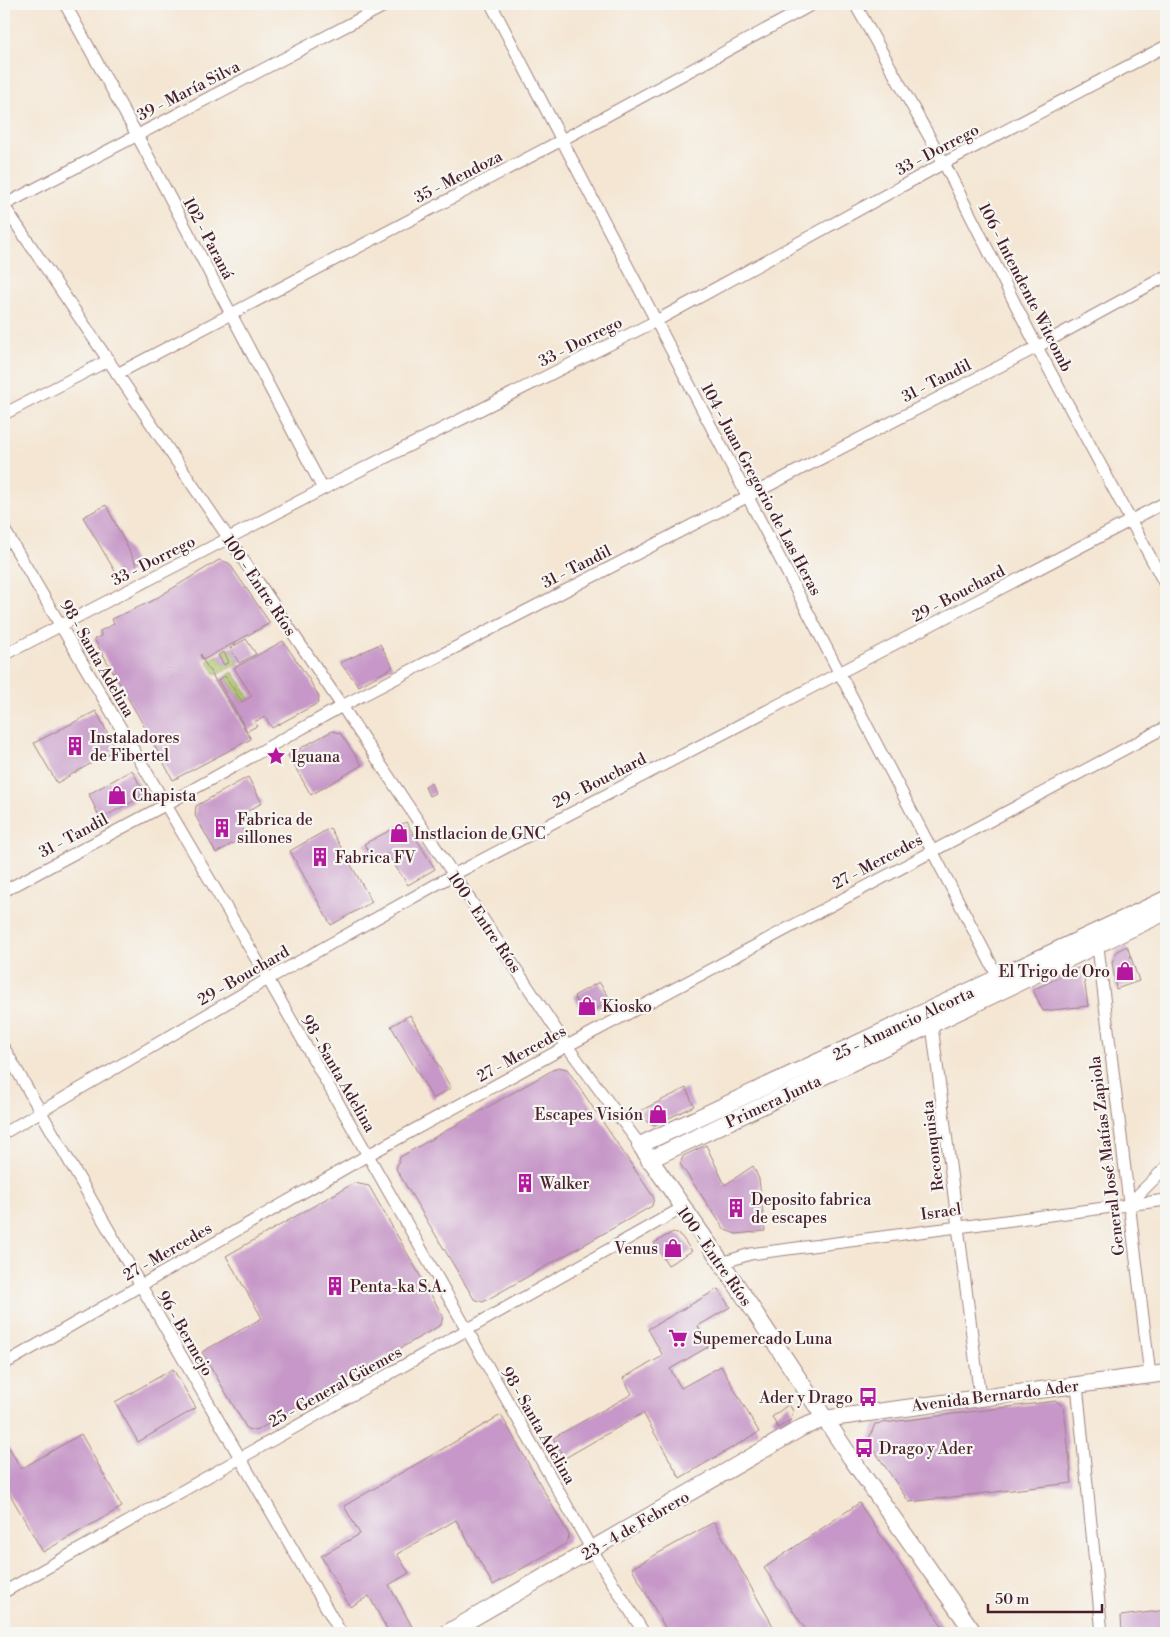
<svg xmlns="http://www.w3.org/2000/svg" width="1170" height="1637" font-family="'Libre Bodoni',serif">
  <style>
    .green { fill: #abc66c; stroke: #7a724c }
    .building { fill: #c697c8 }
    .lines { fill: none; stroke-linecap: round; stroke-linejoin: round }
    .street-casing { stroke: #9f827f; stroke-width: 13 }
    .secondary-casing { stroke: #9f827f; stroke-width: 18 }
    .street { stroke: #fff; stroke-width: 11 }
    .secondary { stroke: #fff; stroke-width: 16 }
    .labels { text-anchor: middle; stroke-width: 4.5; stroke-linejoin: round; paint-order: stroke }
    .street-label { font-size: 16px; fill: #4a1f2b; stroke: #f6f6f2 }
    .poi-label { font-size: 16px; fill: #4a1f2b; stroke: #f6f6f2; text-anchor: start }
  </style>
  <rect width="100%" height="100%" fill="#f6f6f2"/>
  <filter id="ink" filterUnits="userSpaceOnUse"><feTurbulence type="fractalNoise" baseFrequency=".02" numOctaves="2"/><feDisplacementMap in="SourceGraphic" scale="10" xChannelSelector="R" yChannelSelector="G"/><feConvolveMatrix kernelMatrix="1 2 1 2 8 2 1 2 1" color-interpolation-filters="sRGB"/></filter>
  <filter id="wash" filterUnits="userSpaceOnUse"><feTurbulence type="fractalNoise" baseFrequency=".0096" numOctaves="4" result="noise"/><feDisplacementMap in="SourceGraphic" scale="20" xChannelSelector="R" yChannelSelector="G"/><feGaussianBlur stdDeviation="1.12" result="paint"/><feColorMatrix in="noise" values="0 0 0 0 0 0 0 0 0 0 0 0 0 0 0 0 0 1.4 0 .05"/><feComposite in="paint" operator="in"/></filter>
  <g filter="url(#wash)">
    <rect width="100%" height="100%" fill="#f4e6d3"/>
    <!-- green -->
    <g class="green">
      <polygon points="230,648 239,663 216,675 207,661 218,655 224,665 229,662 224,652"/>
      <polygon points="233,672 250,697 242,702 225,676"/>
    </g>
    <g id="blocks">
      <!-- building -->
      <g class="building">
        <polygon points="106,505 138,568 119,578 83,517"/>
        <polygon points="219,560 229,563 270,623 203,660 201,654 200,655 251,739 173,780 139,717 94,639 101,636 100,631 114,624 112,619 150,602"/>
        <polygon points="246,639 256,654 239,663 230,648"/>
        <polygon points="283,641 309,679 319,697 318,703 272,728 265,717 254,722 257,726 247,731 218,680 225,676 242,702 252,696 234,668"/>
        <polygon points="380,644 393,667 359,686 340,663"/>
        <polygon points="224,652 229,662 224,665 218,655"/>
        <polygon points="96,711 116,749 57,783 34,743"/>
        <polygon points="332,731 340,733 362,765 311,795 288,755"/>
        <polygon points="132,770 145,795 100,819 89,794"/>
        <polygon points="248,777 262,803 242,814 244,818 238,821 246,836 216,853 195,815 196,806"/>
        <polygon points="431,783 435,793 429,796 425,787"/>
        <polygon points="406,822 435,869 408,885 387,854 374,860 364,844"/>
        <polygon points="330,828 372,902 331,925 290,851"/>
        <polygon points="1127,946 1139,981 1116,989 1112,962 1117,951"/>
        <polygon points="1078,968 1083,971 1088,1006 1043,1011 1033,990"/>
        <polygon points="599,982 611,1000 587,1014 581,1012 574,996"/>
        <polygon points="410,1015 451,1088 433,1099 391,1026"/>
        <polygon points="558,1067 567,1069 654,1198 652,1206 483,1302 474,1299 396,1169 400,1157"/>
        <polygon points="686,1088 694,1106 654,1125 647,1122 640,1111"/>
        <polygon points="706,1145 725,1185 753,1166 759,1179 765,1231 736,1234 725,1230 680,1164 683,1156"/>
        <polygon points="354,1183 369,1186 443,1316 441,1325 256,1431 247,1429 202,1352 262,1318 226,1256"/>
        <polygon points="673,1232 681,1236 692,1251 668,1265 654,1243"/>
        <polygon points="718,1289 730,1307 698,1326 708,1347 670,1369 681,1388 721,1366 759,1432 680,1478 643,1413 565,1458 553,1438 632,1394 623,1378 663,1356 648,1329"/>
        <polygon points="173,1369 196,1408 138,1442 115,1402"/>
        <polygon points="1056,1401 1064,1407 1072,1483 909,1502 868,1441 875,1424"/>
        <polygon points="789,1404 793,1411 791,1420 778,1428 772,1417"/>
        <polygon points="501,1415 569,1535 567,1543 493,1585 456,1520 397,1554 409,1573 389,1585 414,1630 408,1633 389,1633 369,1596 350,1607 321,1556 360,1534 344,1506"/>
        <polygon points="81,1434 122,1507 43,1552 4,1484 4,1438 21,1469"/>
        <polygon points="859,1503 947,1633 808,1633 764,1568"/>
        <polygon points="714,1522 777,1633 668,1633 632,1568"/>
        <polygon points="1166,1610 1166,1633 1122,1633 1121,1616"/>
      </g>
    </g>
  </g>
  <g filter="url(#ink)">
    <use href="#blocks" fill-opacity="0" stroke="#9f827f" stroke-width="1"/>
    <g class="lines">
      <!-- street casing -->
      <g class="street-casing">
        <g id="street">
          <polyline points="65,4 137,135 323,489"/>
          <polyline points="491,4 1001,983"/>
          <polyline points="855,4 944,163 1037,347 1166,586"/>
          <polyline points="4,205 388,4"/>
          <polyline points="4,206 342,706 567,1046 640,1145"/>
          <polyline points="117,374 562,140 813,4"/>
          <polyline points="4,414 109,360"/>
          <polyline points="4,529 268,979 592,1550 644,1633"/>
          <polyline points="4,655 323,489 656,321 944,163 1166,46"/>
          <polyline points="4,891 165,805 342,706 1037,347 1166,276"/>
          <polyline points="1097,939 1150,1375"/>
          <polyline points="931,1018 980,1397"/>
          <polyline points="4,1048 341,1633"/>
          <polyline points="4,1133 268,979 453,875 1166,502"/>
          <polyline points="1128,1205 1166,1167"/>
          <polyline points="722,1263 750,1254 1166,1200"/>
          <polyline points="4,1364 368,1155 567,1046 1166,727"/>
          <polyline points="1077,1385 1102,1633"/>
          <polyline points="4,1592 682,1208"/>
        </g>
      </g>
      <!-- secondary casing -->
      <g class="secondary-casing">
        <g id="secondary">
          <polyline points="649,1160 1166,912"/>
          <polyline points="447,1633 803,1427 824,1419 1166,1373"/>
          <polyline points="974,1633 851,1458 722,1263 640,1145 1166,899"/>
        </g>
      </g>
      <!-- street -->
      <use href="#street" class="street"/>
      <!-- secondary -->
      <use href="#secondary" class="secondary"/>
    </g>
  </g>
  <!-- icons -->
  <defs>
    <g id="building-bare" transform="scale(1.5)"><path d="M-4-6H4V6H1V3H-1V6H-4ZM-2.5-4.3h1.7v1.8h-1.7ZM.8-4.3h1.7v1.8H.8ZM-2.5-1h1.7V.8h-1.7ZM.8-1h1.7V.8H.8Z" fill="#b5179e" stroke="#f6f6f2" stroke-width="2.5" paint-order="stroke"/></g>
    <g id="sight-bare" transform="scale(1.5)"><path d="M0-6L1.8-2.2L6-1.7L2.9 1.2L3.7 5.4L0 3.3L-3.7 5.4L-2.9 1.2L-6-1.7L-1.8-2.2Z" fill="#b5179e" stroke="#f6f6f2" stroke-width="2.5" paint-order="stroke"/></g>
    <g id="shop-bare" transform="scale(1.5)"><path d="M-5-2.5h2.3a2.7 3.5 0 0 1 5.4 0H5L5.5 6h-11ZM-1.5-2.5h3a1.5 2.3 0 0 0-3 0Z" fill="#b5179e" stroke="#f6f6f2" stroke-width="2.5" paint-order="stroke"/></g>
    <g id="supermarket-bare" transform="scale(1.5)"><path d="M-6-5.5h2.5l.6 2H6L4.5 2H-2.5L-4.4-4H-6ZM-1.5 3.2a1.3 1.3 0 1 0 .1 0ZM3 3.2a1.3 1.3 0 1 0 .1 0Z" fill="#b5179e" stroke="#f6f6f2" stroke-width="2.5" paint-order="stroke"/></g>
    <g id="bus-bare" transform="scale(1.5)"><path d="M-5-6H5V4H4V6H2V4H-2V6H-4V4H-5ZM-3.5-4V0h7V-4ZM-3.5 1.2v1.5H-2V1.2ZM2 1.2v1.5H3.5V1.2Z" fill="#b5179e" stroke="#f6f6f2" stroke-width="2.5" paint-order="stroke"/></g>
  </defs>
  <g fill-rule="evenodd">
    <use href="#building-bare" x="75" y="746"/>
    <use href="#sight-bare" x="276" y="756"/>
    <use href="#shop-bare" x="117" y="795"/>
    <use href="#building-bare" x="222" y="828"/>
    <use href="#shop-bare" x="399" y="833"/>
    <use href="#building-bare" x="320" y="857"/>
    <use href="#shop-bare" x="1125" y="971"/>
    <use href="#shop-bare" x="587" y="1006"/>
    <use href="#shop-bare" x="658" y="1114"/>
    <use href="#building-bare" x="525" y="1183"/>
    <use href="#building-bare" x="736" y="1208"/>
    <use href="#shop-bare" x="673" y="1248"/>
    <use href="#building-bare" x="335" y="1286"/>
    <use href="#supermarket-bare" x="678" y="1338"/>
    <use href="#bus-bare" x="868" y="1397"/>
    <use href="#bus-bare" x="864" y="1448"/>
  </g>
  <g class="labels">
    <!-- street labels -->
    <g class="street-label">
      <text transform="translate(188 90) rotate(-27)" y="6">39 - María Silva</text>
      <text transform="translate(937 149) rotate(-28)" y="6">33 - Dorrego</text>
      <text transform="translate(458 176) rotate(-27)" y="6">35 - Mendoza</text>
      <text transform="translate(209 238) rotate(62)" y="6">102 - Paraná</text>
      <text transform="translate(1026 287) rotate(63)" y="6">106 - Intendente Witcomb</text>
      <text transform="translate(580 341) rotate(-27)" y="6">33 - Dorrego</text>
      <text transform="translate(936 380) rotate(-27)" y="6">31 - Tandil</text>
      <text transform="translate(762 489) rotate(62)" y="6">104 - Juan Gregorio de Las Heras</text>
      <text transform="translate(153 560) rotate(-27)" y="6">33 - Dorrego</text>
      <text transform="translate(576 566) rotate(-27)" y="6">31 - Tandil</text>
      <text transform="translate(260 585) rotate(56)" y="6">100 - Entre Ríos</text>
      <text transform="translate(958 593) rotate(-28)" y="6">29 - Bouchard</text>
      <text transform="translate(98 658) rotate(60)" y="6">98 - Santa Adelina</text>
      <text transform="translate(599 780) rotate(-27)" y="6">29 - Bouchard</text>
      <text transform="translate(73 835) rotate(-28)" y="6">31 - Tandil</text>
      <text transform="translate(877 861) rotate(-28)" y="6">27 - Mercedes</text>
      <text transform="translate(485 922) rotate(56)" y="6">100 - Entre Ríos</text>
      <text transform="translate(243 975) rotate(-30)" y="6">29 - Bouchard</text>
      <text transform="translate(903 1023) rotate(-25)" y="6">25 - Amancio Alcorta</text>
      <text transform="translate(521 1053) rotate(-29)" y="6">27 - Mercedes</text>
      <text transform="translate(339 1073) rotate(60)" y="6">98 - Santa Adelina</text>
      <text transform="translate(773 1101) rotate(-25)" y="6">Primera Junta</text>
      <text transform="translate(932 1146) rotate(-97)" y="6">Reconquista</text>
      <text transform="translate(1106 1156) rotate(-97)" y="6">General José Matías Zapiola</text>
      <text transform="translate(941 1211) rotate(-8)" y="6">Israel</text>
      <text transform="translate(167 1251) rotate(-30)" y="6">27 - Mercedes</text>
      <text transform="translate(715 1256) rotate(55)" y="6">100 - Entre Ríos</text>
      <text transform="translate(186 1333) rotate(60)" y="6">96 - Bermejo</text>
      <text transform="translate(335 1386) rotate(-29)" y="6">25 - General Güemes</text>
      <text transform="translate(995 1395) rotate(-7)" y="6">Avenida Bernardo Ader</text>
      <text transform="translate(539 1425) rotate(60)" y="6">98 - Santa Adelina</text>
      <text transform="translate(635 1525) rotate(-30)" y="6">23 - 4 de Febrero</text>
    </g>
    <!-- poi labels -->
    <g class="poi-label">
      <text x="90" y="743">Instaladores<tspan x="90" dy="18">de Fibertel</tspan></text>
      <text x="291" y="762">Iguana</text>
      <text x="132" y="801">Chapista</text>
      <text x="237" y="825">Fabrica de<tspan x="237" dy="18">sillones</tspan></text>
      <text x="414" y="839">Instlacion de GNC</text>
      <text x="335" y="863">Fabrica FV</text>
      <text x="1110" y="977" text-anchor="end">El Trigo de Oro</text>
      <text x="602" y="1012">Kiosko</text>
      <text x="643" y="1120" text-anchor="end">Escapes Visión</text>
      <text x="540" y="1189">Walker</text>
      <text x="751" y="1205">Deposito fabrica<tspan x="751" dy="18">de escapes</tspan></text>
      <text x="658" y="1254" text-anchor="end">Venus</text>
      <text x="350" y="1292">Penta-ka S.A.</text>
      <text x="693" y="1344">Supemercado Luna</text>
      <text x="853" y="1403" text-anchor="end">Ader y Drago</text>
      <text x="879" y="1454">Drago y Ader</text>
    </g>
  </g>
  <!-- margin -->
  <rect width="1170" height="1637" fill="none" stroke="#f6f6f2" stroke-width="20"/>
  <!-- scale -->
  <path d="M988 1604v8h114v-8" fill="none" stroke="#4a1f2b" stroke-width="2.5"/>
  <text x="995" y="1604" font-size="15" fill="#4a1f2b" stroke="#f6f6f2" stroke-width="4" paint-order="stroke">50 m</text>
</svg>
